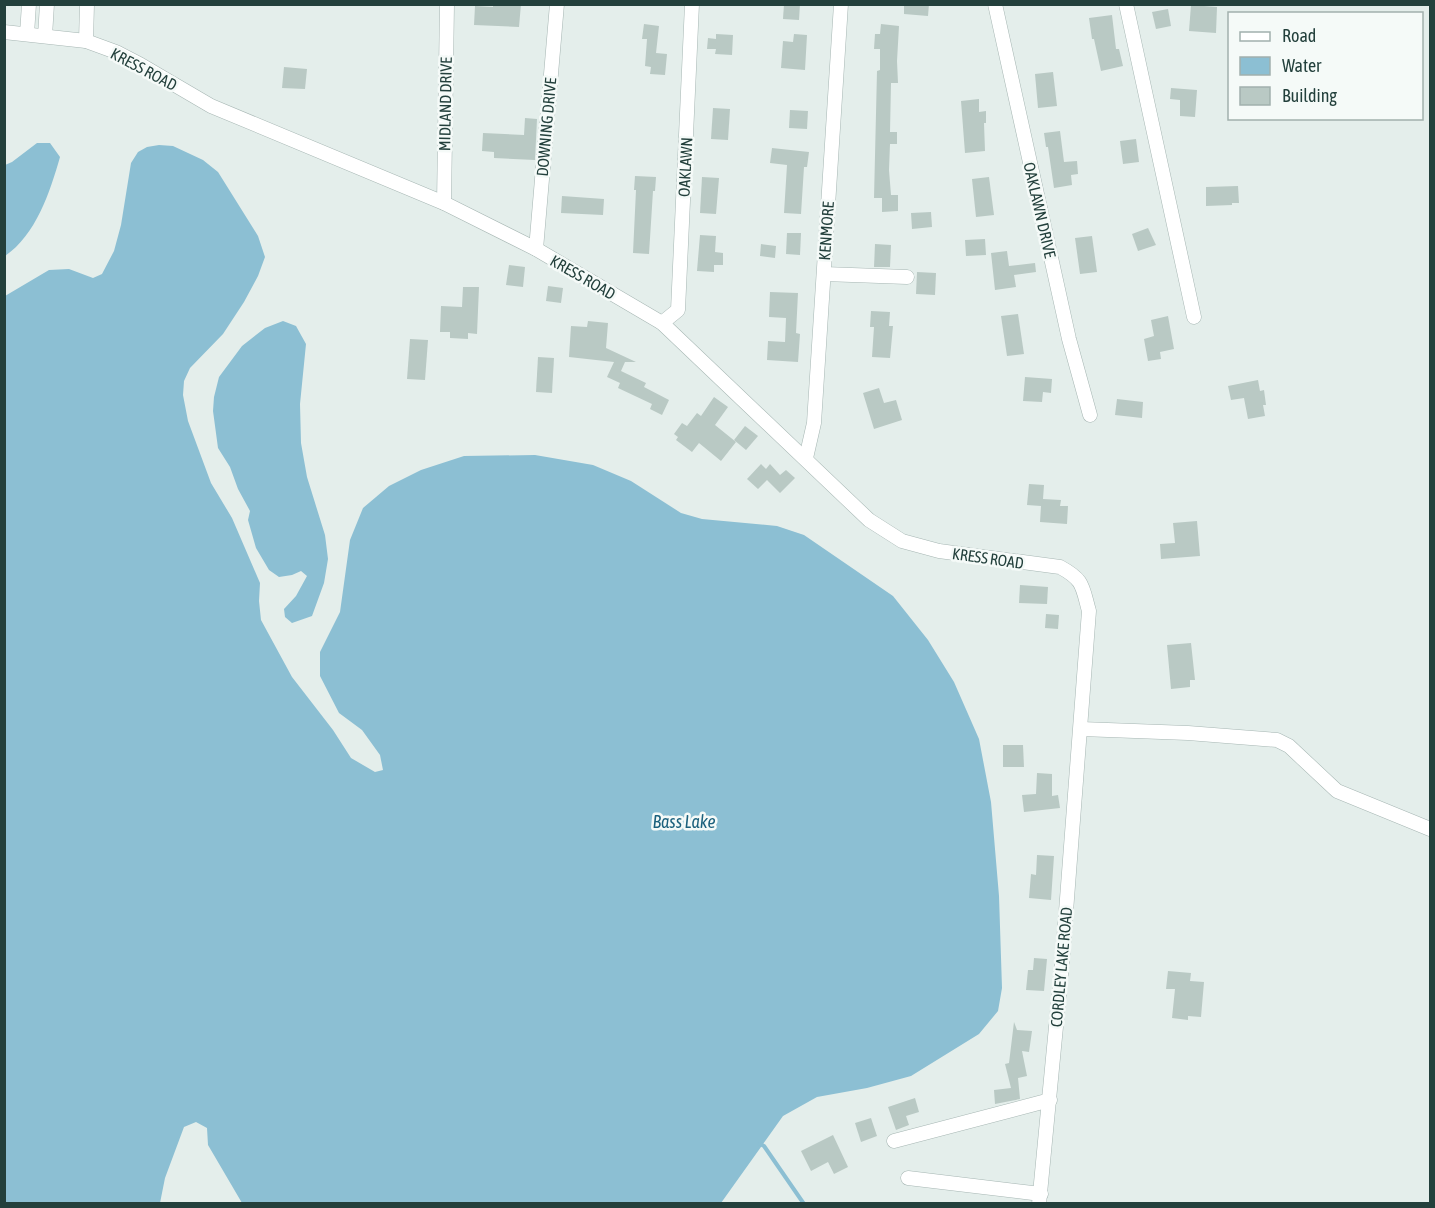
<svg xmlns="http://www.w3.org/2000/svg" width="1435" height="1208" font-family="'Asap Condensed',sans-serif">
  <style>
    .water { fill: #8cbfd3 }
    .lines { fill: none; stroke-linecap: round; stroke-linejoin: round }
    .stream { stroke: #8cbfd3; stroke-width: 4 }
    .building { fill: #b9c9c4 }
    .minor-casing { stroke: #a6b6b3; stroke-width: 15 }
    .minor { stroke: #fff; stroke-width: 14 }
    .labels { text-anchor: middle; stroke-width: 5; stroke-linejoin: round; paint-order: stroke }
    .street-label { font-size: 16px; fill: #23403c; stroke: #f5faf8 }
    .water-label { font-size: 18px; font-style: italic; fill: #1c617d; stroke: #f5faf8 }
  </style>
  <rect width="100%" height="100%" fill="#e4eeeb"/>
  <!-- water -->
  <g class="water">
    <path d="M37 143H50L60 157C50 192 36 235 5 256V165L12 162Z"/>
    <polygon points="159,145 173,146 203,160 218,172 258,236 265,257 258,276 244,302 223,334 190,368 184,381 183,395 188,421 211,483 232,518 260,583 259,601 261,620 292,677 333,730 351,758 375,772 383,770 380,755 362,730 339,713 320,676 320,652 340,612 350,540 363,508 389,486 421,470 464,456 535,455 593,465 631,481 681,513 702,519 777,526 804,535 893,596 928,640 954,682 979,739 991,802 999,896 1002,988 998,1011 979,1034 911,1076 867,1088 817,1097 783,1116 721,1203 242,1203 208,1145 207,1128 196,1122 184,1127 165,1178 160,1203 5,1203 5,296 49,270 69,269 93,278 102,274 114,251 121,225 131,163 138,152 147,147"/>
    <polygon points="283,321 296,326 306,344 300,404 301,443 307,477 325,535 328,559 324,583 312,616 292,623 285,617 284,609 296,596 307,576 301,571 292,575 279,577 269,570 256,548 248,520 250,511 238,489 230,467 218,448 213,411 214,397 219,377 242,346 265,328"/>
  </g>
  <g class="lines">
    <!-- stream -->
    <polyline class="stream" points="760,1144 764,1146 804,1204"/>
  </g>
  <!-- building -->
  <g class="building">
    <polygon points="493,4 521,4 519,27 474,25 475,6 493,7"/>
    <polygon points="784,4 800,4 799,20 783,19"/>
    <polygon points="904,4 929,4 928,16 904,14"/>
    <polygon points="1191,5 1217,7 1216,33 1189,31"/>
    <polygon points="1168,9 1171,26 1156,29 1152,12"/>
    <polygon points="1112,15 1116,49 1119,49 1123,66 1101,71 1094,39 1092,39 1089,18"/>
    <polygon points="644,24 659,26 656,53 667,54 665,75 650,74 651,67 645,66 647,39 642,39"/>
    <polygon points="881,24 899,26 897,61 898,83 891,83 890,132 897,132 897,144 890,144 889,170 891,195 898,195 898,211 882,212 882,198 874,198 877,71 880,70 880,49 874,49 875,34 880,34"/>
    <polygon points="716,34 733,35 732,55 715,54 716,49 707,49 708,38 716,39"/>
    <polygon points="794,34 807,35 805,70 781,68 783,41 793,42"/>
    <polygon points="284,67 307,69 305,89 282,88"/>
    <polygon points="1053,72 1057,106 1038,108 1035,74"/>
    <polygon points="1171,88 1197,90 1195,117 1180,116 1180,100 1170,99"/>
    <polygon points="979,99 979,112 986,111 986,123 984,123 985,151 965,153 961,101"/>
    <polygon points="713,108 730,109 728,140 711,139"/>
    <polygon points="790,110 808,111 807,129 789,128"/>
    <polygon points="525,118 537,119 535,160 494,158 494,152 482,151 483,133 524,135"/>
    <polygon points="1060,131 1064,162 1077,161 1078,174 1071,175 1072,185 1054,188 1048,147 1046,147 1044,133"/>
    <polygon points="1136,139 1139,162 1123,164 1120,141"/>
    <polygon points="772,148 809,152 807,167 804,167 801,214 784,213 787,165 770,163"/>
    <polygon points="635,176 656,177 655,191 653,191 649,254 633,253 636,190 634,190"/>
    <polygon points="702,177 719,178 716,214 700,213"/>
    <polygon points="989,177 994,215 976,217 972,179"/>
    <polygon points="1238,186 1239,203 1232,203 1232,205 1206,206 1206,187"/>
    <polygon points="562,196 604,199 603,215 561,213"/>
    <polygon points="931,212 932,227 912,229 911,213"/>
    <polygon points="1148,228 1156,245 1138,251 1132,234"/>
    <polygon points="787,233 801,233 800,255 786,254"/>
    <polygon points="700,235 716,236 715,252 723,253 723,265 714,265 714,272 697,271"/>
    <polygon points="1092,236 1097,272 1080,274 1075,238"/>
    <polygon points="985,239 986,255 966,256 965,240"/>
    <polygon points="761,244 776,246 775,258 760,256"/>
    <polygon points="875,244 891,245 890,267 874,267"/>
    <polygon points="1007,251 1009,266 1035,263 1036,272 1014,275 1016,287 995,290 991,253"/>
    <polygon points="509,265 525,267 523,287 506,285"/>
    <polygon points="917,272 936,273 935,295 916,294"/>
    <polygon points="548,286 563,288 561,303 546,301"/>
    <polygon points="463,287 479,287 477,334 468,333 468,339 450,338 450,332 440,332 441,306 462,307"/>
    <polygon points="770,292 798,293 796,333 800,334 798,362 767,360 768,341 785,342 786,318 769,317"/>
    <polygon points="871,311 890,312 889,326 893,326 890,358 872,357 874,327 870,327"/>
    <polygon points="1018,314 1024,354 1007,356 1001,316"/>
    <polygon points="1168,316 1174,349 1160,352 1161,359 1148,361 1144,339 1154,336 1151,320"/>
    <polygon points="588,321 608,323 606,348 636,362 625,362 621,371 646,383 644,387 669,400 662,415 650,409 652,404 618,388 620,383 607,377 614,362 569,357 571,326 587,327"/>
    <polygon points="410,339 428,340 425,380 407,379"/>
    <polygon points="538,357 554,358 552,393 536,392"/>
    <polygon points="1025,377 1052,379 1051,393 1043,392 1042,402 1023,401"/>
    <polygon points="1258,380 1260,391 1264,390 1266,405 1263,405 1265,416 1248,419 1244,398 1231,400 1228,386"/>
    <polygon points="879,388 884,403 896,400 902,420 874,429 863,393"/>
    <polygon points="714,397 728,407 715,425 736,442 721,461 699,443 692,452 676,440 678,437 674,434 682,423 687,426 697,413 701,416"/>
    <polygon points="1117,399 1143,402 1142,418 1115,415"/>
    <polygon points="745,426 758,436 746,450 734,440"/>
    <polygon points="761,464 766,469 770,464 780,475 786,470 795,478 780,493 767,480 758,489 747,479"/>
    <polygon points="1029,484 1044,485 1043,499 1061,500 1060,506 1068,506 1067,524 1040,522 1041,506 1027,505"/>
    <polygon points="1197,521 1200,556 1161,559 1160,544 1175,543 1173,523"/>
    <polygon points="1020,585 1048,587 1047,604 1019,603"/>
    <polygon points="1046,614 1059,615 1058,629 1045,628"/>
    <polygon points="1191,643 1195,680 1190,680 1190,687 1171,689 1167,645"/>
    <polygon points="1003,745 1023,745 1024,767 1003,767"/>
    <polygon points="1037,773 1052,774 1052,796 1058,795 1060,808 1024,812 1022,795 1036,794"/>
    <polygon points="1037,855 1054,856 1051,900 1029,898 1031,874 1036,875"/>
    <polygon points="1034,958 1047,959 1044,991 1026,990 1028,970 1033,970"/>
    <polygon points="1168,971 1191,973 1190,981 1204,982 1201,1017 1188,1016 1188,1020 1172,1018 1175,989 1166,989"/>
    <polygon points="1014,1022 1017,1030 1032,1031 1029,1052 1022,1051 1027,1076 1018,1078 1020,1099 995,1104 994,1090 1011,1088 1005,1064 1009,1063"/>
    <polygon points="915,1098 919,1112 906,1116 909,1125 896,1130 888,1107"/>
    <polygon points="871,1118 877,1136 861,1142 855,1123"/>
    <polygon points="833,1135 848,1167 834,1174 828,1162 811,1171 801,1151"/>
  </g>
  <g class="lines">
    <!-- minor casing -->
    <g class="minor-casing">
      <g id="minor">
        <polyline points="995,4 1069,339 1090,415"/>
        <polyline points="1126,4 1194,317"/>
        <path d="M4 32 86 41 116 52 141 65 211 106 444 203 536 249 662 323 869 520 902 541 939 551 1060 567C1084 580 1082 586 1089 611L1062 964 1039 1204"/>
        <polyline points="27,34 29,4"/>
        <polyline points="45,36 47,4"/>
        <polyline points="86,41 87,4"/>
        <polyline points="444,203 447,4"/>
        <polyline points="536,249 557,4"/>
        <polyline points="824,274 907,277"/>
        <polyline points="662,323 678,310 692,4"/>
        <polyline points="806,458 814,423 841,4"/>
        <polyline points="1081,729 1188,733 1277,740 1289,746 1337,791 1430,829"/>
        <polyline points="894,1141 1050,1100"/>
        <polyline points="908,1178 1041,1194"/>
      </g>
    </g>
    <!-- minor -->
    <use href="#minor" class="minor"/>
  </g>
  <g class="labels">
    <!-- street labels -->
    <g class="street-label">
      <text transform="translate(144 69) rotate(28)" y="6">KRESS ROAD</text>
      <text transform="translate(445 104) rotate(-89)" y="6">MIDLAND DRIVE</text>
      <text transform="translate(546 127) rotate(-85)" y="6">DOWNING DRIVE</text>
      <text transform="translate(685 167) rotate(-87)" y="6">OAKLAWN</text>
      <text transform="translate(1040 210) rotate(77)" y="6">OAKLAWN DRIVE</text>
      <text transform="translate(826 231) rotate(-86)" y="6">KENMORE</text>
      <text transform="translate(583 277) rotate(30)" y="6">KRESS ROAD</text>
      <text transform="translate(988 558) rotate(8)" y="6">KRESS ROAD</text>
      <text transform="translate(1061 967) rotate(-85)" y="6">CORDLEY LAKE ROAD</text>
    </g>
    <!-- water labels -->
    <g class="water-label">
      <text x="684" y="828">Bass Lake</text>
    </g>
  </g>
  <!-- border -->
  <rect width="1435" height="1208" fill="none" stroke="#23403c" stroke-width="12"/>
  <!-- legend -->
  <rect x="1228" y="12" width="195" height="108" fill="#f5faf8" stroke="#a1b0ad" stroke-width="1.5"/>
  <rect x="1240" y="32" width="30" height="9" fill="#ffffff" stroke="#a1b0ad" stroke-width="1.5"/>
  <text x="1282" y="42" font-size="18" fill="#23403c">Road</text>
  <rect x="1240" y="57" width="30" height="18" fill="#8cbfd3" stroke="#a1b0ad" stroke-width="1.5"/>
  <text x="1282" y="72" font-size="18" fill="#23403c">Water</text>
  <rect x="1240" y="87" width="30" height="18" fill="#b9c9c4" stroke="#a1b0ad" stroke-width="1.5"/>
  <text x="1282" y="102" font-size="18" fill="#23403c">Building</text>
</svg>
